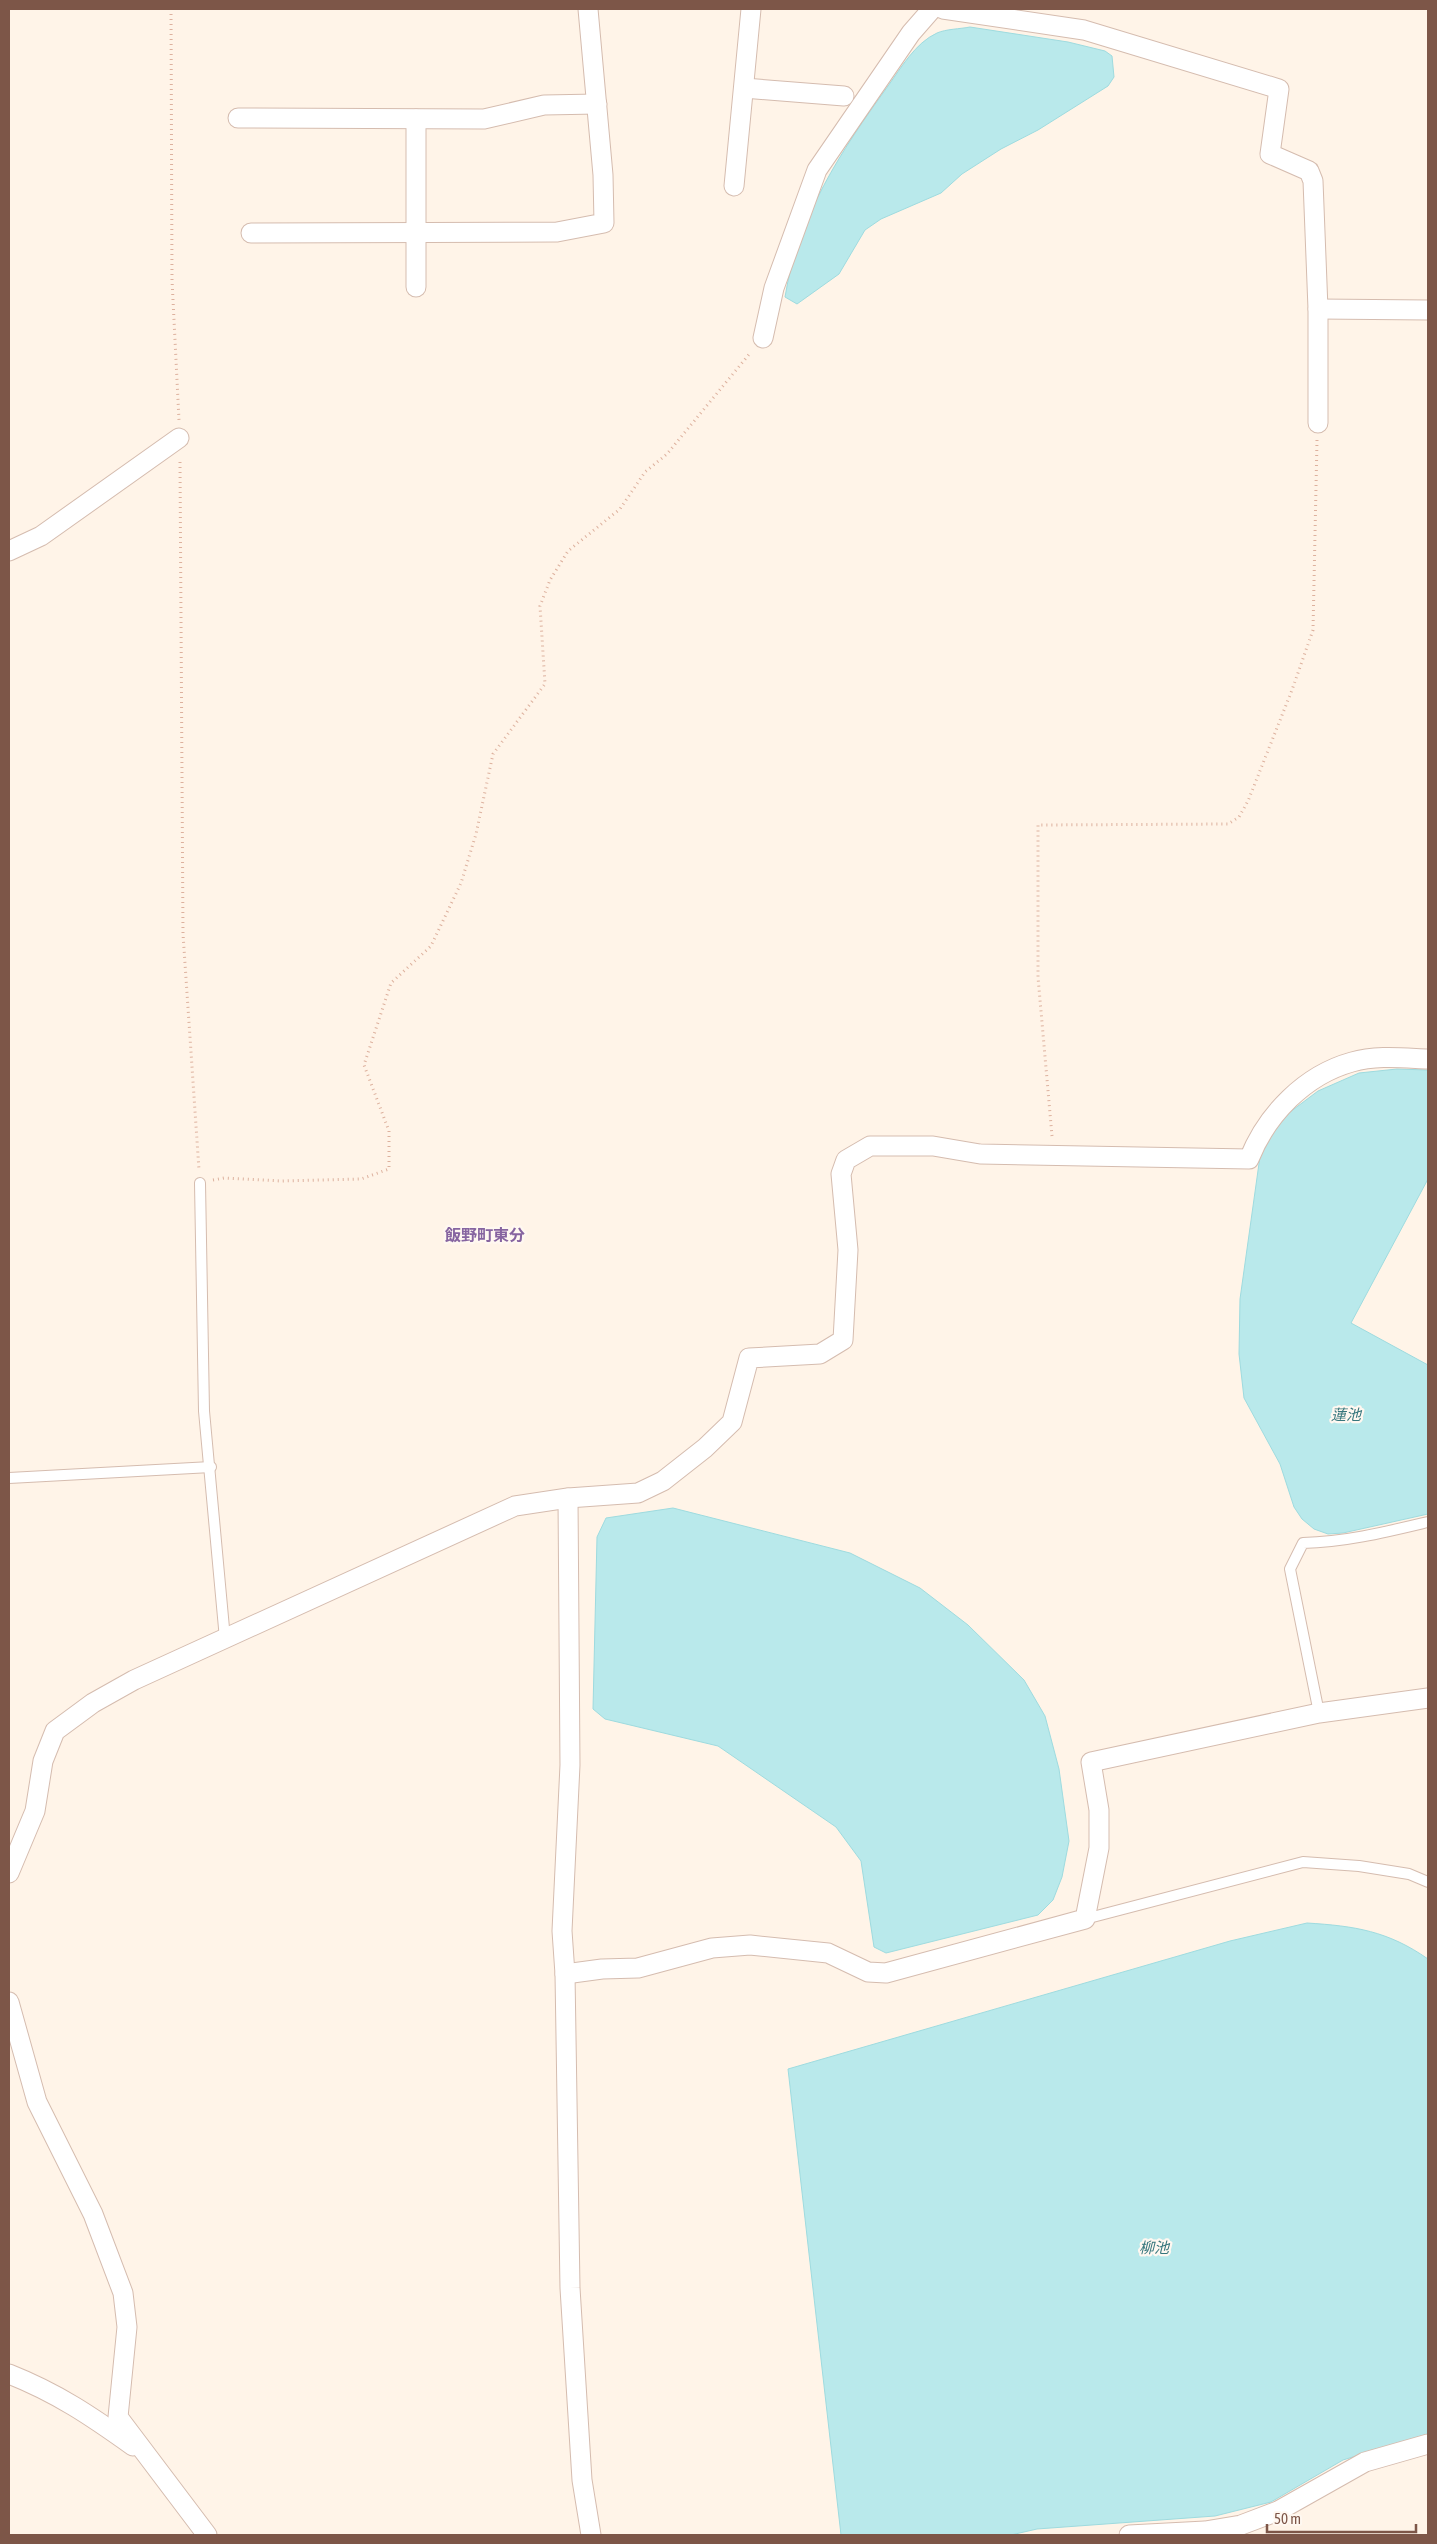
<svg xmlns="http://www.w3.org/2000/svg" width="1437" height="2544" font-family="'Asap Condensed','Noto Sans JP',sans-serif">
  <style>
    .water { fill: #b9e9eb; stroke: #9edbdf }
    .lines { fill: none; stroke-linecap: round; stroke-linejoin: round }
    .lane-casing { stroke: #d5bcaf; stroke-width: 12 }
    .street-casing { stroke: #d5bcaf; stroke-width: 21 }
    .path { stroke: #ddb19e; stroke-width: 3; stroke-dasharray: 1 4; stroke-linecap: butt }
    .lane { stroke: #fff; stroke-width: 10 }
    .street { stroke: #fff; stroke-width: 19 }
    .labels { text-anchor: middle; stroke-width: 4.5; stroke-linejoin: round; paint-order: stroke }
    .water-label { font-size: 15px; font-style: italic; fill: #36767c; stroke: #fff8f1 }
    .quarter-label { font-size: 16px; font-weight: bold; fill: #8664a0; stroke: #fff8f1 }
  </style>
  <rect width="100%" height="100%" fill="#fff4e8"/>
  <!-- water -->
  <g class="water">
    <path d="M970 27 1068 42 1105 51 1112 56 1114 77 1108 86 1038 130 1001 149 962 174 941 193 881 219 865 230 839 274 797 304 785 297C798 216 841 151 888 86 901 68 915 43 937 33 946 29 960 29 970 27Z"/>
    <polygon points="1397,1069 1428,1070 1428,1179 1351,1323 1428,1365 1428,1514 1343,1533 1328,1534 1314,1529 1302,1519 1294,1507 1280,1464 1244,1398 1239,1354 1240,1299 1262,1142 1290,1112 1318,1091 1359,1073"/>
    <polygon points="673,1508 850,1553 920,1588 968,1625 1024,1680 1045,1716 1059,1769 1069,1841 1062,1877 1053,1900 1038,1915 886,1953 874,1947 861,1861 836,1827 718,1746 605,1719 593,1709 597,1537 606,1518"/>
    <path d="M1307 1923C1355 1926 1388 1931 1428 1959V2434L1343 2460 1271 2502 1215 2516 1037 2529 1011 2535H841L788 2069 1230 1941Z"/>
  </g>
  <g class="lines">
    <!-- lane casing -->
    <g class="lane-casing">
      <g id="lane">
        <polyline points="200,1183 204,1411 225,1639"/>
        <polyline points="9,1478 211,1467"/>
        <path d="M1319 1713 1290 1569 1303 1543C1346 1542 1386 1532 1428 1522"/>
        <polyline points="1085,1919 1303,1862 1359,1866 1409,1874 1428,1882"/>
      </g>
    </g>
    <!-- street casing -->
    <g class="street-casing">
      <g id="street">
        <polyline points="943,9 1084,30 1279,89 1270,154 1309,171 1313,181 1318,309 1318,423"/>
        <polyline points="744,88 844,96"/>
        <polyline points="238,118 484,119 544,105 597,104"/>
        <polyline points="416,119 416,287"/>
        <polyline points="734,186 751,9"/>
        <polyline points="251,233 557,232 604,223 603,175 588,9"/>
        <polyline points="1318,309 1428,310"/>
        <polyline points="763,338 774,288 817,170 911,33 932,9"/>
        <polyline points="9,551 41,536 179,438"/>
        <polyline points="568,1498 570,1765 562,1931 565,1974 570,2288 582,2480 591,2535"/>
        <path d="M9 1873 35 1811 43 1761 55 1731 93 1703 134 1680 515 1506 568 1498 638 1493 663 1481 705 1448 732 1422 749 1358 820 1354 843 1340 848 1250 841 1174 846 1160 870 1146H933L980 1154 1249 1159C1267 1114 1305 1075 1352 1062 1376 1055 1403 1058 1428 1059"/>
        <polyline points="565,1974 602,1969 638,1968 712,1948 750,1945 828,1953 868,1972 886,1973 1085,1919 1099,1848 1099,1810 1091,1762 1319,1713 1428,1698"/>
        <polyline points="9,2002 37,2102 93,2214 123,2293 127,2327 118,2417 207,2535"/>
        <path d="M9 2374C57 2393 91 2416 133 2446"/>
        <polyline points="1129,2535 1205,2531 1241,2525 1278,2511 1365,2462 1428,2444"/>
      </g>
    </g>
    <!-- path -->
    <g class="path">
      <polyline points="171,9 172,280 179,420"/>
      <polyline points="180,462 183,934 199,1170"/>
      <polyline points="1052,1136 1038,977 1038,825 1228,824 1239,817 1248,801 1292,690 1313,630 1317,440"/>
      <polyline points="213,1180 224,1178 281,1181 361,1179 389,1169 389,1131 364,1065 391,983 431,946 461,883 476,834 493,754 545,684 540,606 550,580 568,551 620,509 645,472 667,454 751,352"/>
    </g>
    <!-- lane -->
    <use href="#lane" class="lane"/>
    <!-- street -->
    <use href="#street" class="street"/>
  </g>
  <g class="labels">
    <!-- water labels -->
    <g class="water-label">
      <text x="1346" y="1420">蓮池</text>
      <text x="1154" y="2253">柳池</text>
    </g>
    <!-- quarter labels -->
    <g class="quarter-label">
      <text x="485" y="1241">飯野町東分</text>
    </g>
  </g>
  <!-- border -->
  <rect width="1437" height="2544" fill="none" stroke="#7d5648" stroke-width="20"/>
  <!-- scale -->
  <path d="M1267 2524v8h149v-8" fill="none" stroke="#7d5648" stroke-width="2.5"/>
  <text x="1274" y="2524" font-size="15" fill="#7d5648" stroke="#fff8f1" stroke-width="4" paint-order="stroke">50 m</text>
</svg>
